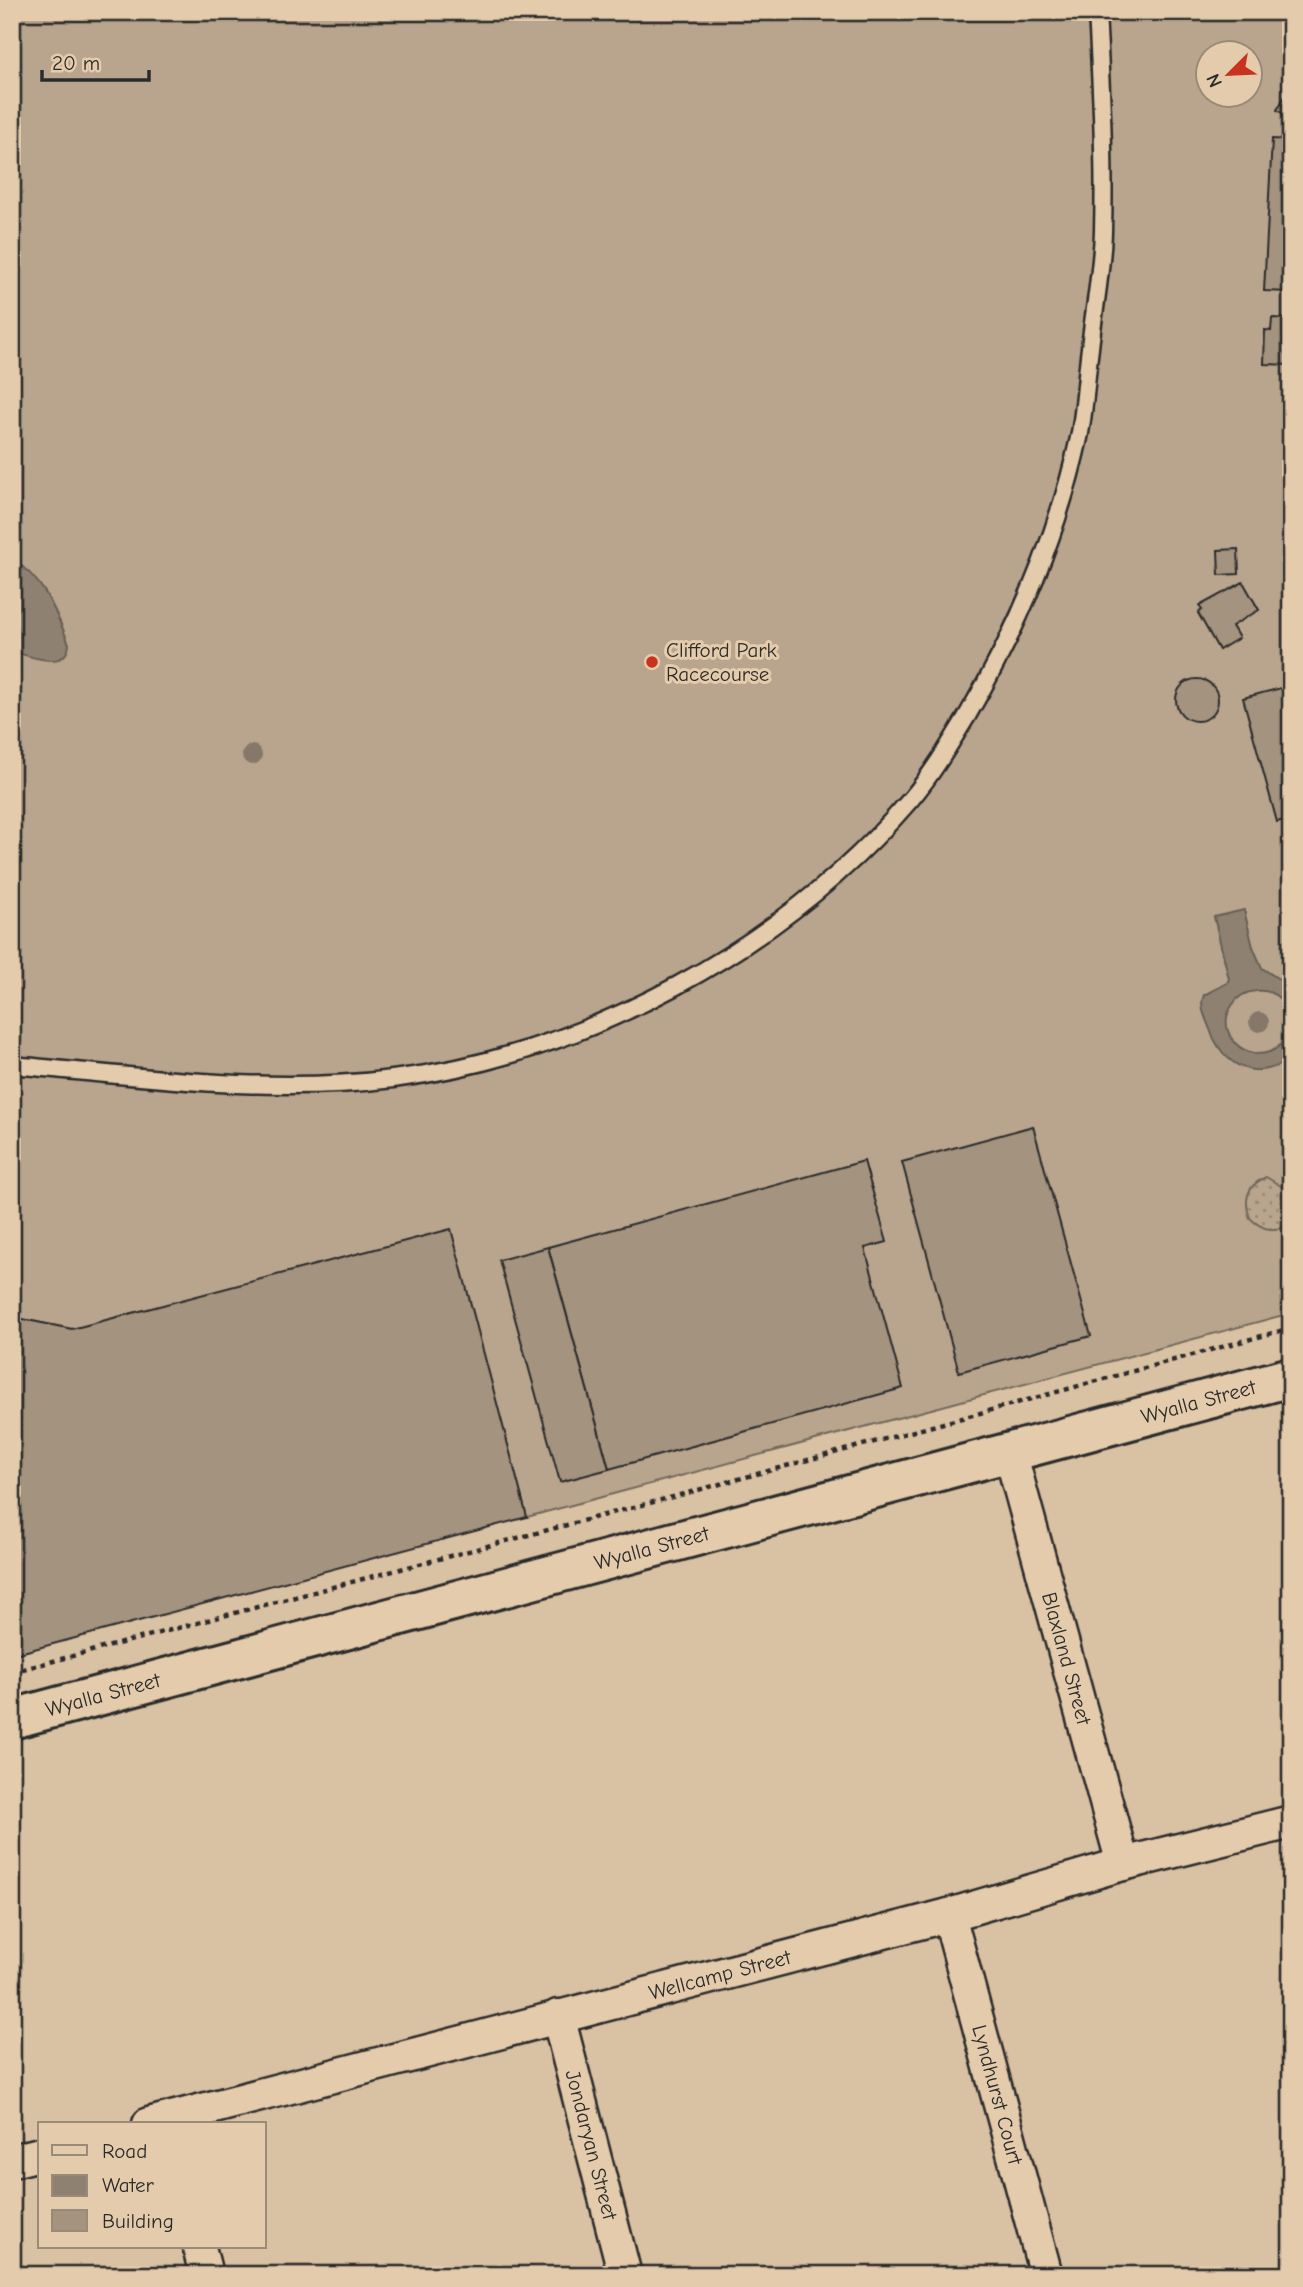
<svg xmlns="http://www.w3.org/2000/svg" width="1303" height="2287" font-family="'Comic Neue',sans-serif">
  <style>
    .grass { fill: #b9a58e; stroke: #72685c; stroke-width: 2; fill-rule: evenodd }
    .garden { fill: url(#garden-dots); stroke: #72685c; stroke-width: 2 }
    .water { fill: #8e8171; stroke: #665f55; stroke-width: 2 }
    .building { fill: #a3937f; stroke: #2b2b2b; stroke-width: 2 }
    .lines { fill: none; stroke-linecap: round; stroke-linejoin: round }
    .lane-casing { stroke: #2b2b2b; stroke-width: 21 }
    .street-casing { stroke: #2b2b2b; stroke-width: 37 }
    .secondary-casing { stroke: #2b2b2b; stroke-width: 44 }
    .path { stroke: #2b2b2b; stroke-width: 4.5; stroke-dasharray: 5 5; stroke-linecap: butt }
    .lane { stroke: #e4cbac; stroke-width: 16 }
    .street { stroke: #e4cbac; stroke-width: 32 }
    .secondary { stroke: #e4cbac; stroke-width: 38 }
    .tree { fill: #85786a }
    .poi-dot { fill: #c8321e; stroke: #e4cbac; stroke-width: 2.5 }
    .labels { text-anchor: middle; stroke-width: 6; stroke-linejoin: round; paint-order: stroke }
    .poi-label { font-size: 21px; fill: #2b2b2b; stroke: #e4cbac; text-anchor: start }
    .street-label { font-size: 21px; fill: #2b2b2b; stroke: #e4cbac }
  </style>
  <defs>
    <pattern id="garden-dots" width="8" height="8" patternUnits="userSpaceOnUse" patternTransform="scale(1.75)"><rect width="8" height="8" fill="#b9a58e"/><path d="M2 2h.1M6 6h.1" fill="none" stroke="#978774" stroke-width="1.8" stroke-linecap="round"/></pattern>
  </defs>
  <rect width="100%" height="100%" fill="#d9c1a4"/>
  <filter id="ink" filterUnits="userSpaceOnUse"><feTurbulence type="fractalNoise" baseFrequency=".0143" numOctaves="2"/><feDisplacementMap in="SourceGraphic" scale="14" xChannelSelector="R" yChannelSelector="G"/><feConvolveMatrix kernelMatrix="1 2 1 2 8 2 1 2 1" color-interpolation-filters="sRGB"/></filter>
  <g filter="url(#ink)">
    <!-- grass -->
    <path class="grass" d="M12 12H1291V1313L527 1517 450 1230 72 1329 12 1317ZM1208 52H1250V94H1208Z"/>
    <!-- garden -->
    <path class="garden" d="M1266 1177 1291 1192V1226C1273 1231 1263 1231 1250 1218 1243 1199 1248 1185 1266 1177Z"/>
    <!-- water -->
    <g class="water">
      <path d="M12 559C45 580 55 610 69 644 67 672 29 656 12 651Z"/>
      <path d="M1244 910 1253 947 1262 968 1291 987V1024C1289 1005 1276 988 1256 991 1246 992 1238 996 1233 1004 1206 1042 1273 1082 1291 1026V1059C1253 1083 1223 1066 1209 1027 1205 1016 1199 1006 1204 995L1227 983 1229 979 1214 917Z"/>
    </g>
    <!-- building -->
    <g class="building">
      <polygon points="1291,86 1291,118 1277,110"/>
      <polygon points="1272,139 1291,140 1291,292 1264,291"/>
      <polygon points="1272,318 1291,319 1291,365 1264,364 1265,330 1271,331"/>
      <polygon points="1238,549 1239,574 1219,575 1218,550"/>
      <polygon points="1243,582 1259,610 1232,626 1239,638 1219,650 1198,613 1202,610 1199,606"/>
      <circle cx="1197" cy="700" r="21"/>
      <polygon points="1285,687 1291,709 1291,818 1277,822 1243,698"/>
      <polygon points="1291,837 1291,869 1283,839"/>
      <polygon points="1033,1126 1091,1336 959,1372 902,1162"/>
      <polygon points="864,1161 887,1242 865,1248 903,1388 609,1469 548,1247"/>
      <polygon points="451,1229 527,1517 12,1655 12,1317 72,1329"/>
      <polygon points="548,1247 609,1469 560,1482 499,1260"/>
    </g>
    <g class="lines">
      <!-- lane casing -->
      <g class="lane-casing">
        <path id="lane" d="M12 1065C138 1076 267 1095 393 1079 588 1054 783 948 911 799 932 774 950 744 967 716 1018 629 1057 537 1079 438 1085 409 1086 378 1090 348 1094 309 1102 270 1103 231 1105 158 1101 85 1097 12"/>
      </g>
      <!-- street casing -->
      <g class="street-casing">
        <g id="street">
          <path id="s1" d="M1010 1452 1123 1864"/>
          <path id="s2" d="M949 1915 1046 2275"/>
          <path id="s3" d="M558 2016 625 2275"/>
          <path id="s4" d="M149 2124 949 1915 1123 1864 1291 1822"/>
          <polyline points="12,2161 40,2154"/>
          <polyline points="199,2247 206,2275"/>
        </g>
      </g>
      <!-- secondary casing -->
      <g class="secondary-casing">
        <g id="secondary">
          <path id="s5" d="M12 1719 1291 1377"/>
        </g>
      </g>
      <!-- path -->
      <polyline class="path" points="12,1672 680,1495 1291,1328"/>
      <!-- lane -->
      <use href="#lane" class="lane"/>
      <!-- street -->
      <use href="#street" class="street"/>
      <!-- secondary -->
      <use href="#secondary" class="secondary"/>
    </g>
    <!-- trees -->
    <g class="tree">
      <circle cx="252" cy="755" r="10"/>
      <circle cx="1259" cy="1022" r="10"/>
    </g>
  </g>
  <!-- markers -->
  <circle class="poi-dot" cx="652" cy="662" r="7"/>
  <g class="labels">
    <!-- poi labels -->
    <g class="poi-label">
      <text x="666" y="657">Clifford Park<tspan x="666" dy="24">Racecourse</tspan></text>
    </g>
    <!-- street labels -->
    <g class="street-label">
      <text dy="7" stroke="none"><textPath href="#s5" startOffset="1228">Wyalla Street</textPath></text>
      <text dy="7" stroke="none"><textPath href="#s5" startOffset="662">Wyalla Street</textPath></text>
      <text dy="7" stroke="none"><textPath href="#s1" startOffset="214">Blaxland Street</textPath></text>
      <text dy="7" stroke="none"><textPath href="#s5" startOffset="94">Wyalla Street</textPath></text>
      <text dy="7" stroke="none"><textPath href="#s4" startOffset="590">Wellcamp Street</textPath></text>
      <text dy="7" stroke="none"><textPath href="#s2" startOffset="186">Lyndhurst Court</textPath></text>
      <text dy="7" stroke="none"><textPath href="#s3" startOffset="133">Jondaryan Street</textPath></text>
    </g>
  </g>
  <!-- margin -->
  <rect width="1303" height="2287" fill="none" stroke="#e4cbac" stroke-width="42"/>
  <rect x="21" y="21" width="1261" height="2245" fill="none" stroke="#2b2b2b" stroke-width="2.5" filter="url(#ink)"/>
  <!-- legend -->
  <rect x="38" y="2122" width="228" height="126" fill="#e4cbac" stroke="#9a8b78" stroke-width="2"/>
  <rect x="52" y="2145" width="35" height="10" fill="#e4cbac" stroke="#9a8b78" stroke-width="2"/>
  <text x="102" y="2158" font-size="21" fill="#2b2b2b">Road</text>
  <rect x="52" y="2175" width="35" height="21" fill="#8e8171" stroke="#9a8b78" stroke-width="2"/>
  <text x="102" y="2192" font-size="21" fill="#2b2b2b">Water</text>
  <rect x="52" y="2210" width="35" height="21" fill="#a3937f" stroke="#9a8b78" stroke-width="2"/>
  <text x="102" y="2228" font-size="21" fill="#2b2b2b">Building</text>
  <!-- north arrow -->
  <g transform="translate(1229 74) rotate(246)"><circle r="33" fill="#e4cbac" stroke="#9a8b78" stroke-width="2"/>
  <path d="M0-5L12 26L0 18L-12 26Z" fill="#c8321e"/>
  <text y="-10" font-size="19" font-weight="bold" text-anchor="middle" fill="#2b2b2b">N</text>
  </g>
  <!-- scale -->
  <path d="M42 70v10h107v-10" fill="none" stroke="#2b2b2b" stroke-width="3.5"/>
  <text x="52" y="70" font-size="21" fill="#2b2b2b" stroke="#e4cbac" stroke-width="5" paint-order="stroke">20 m</text>
</svg>
